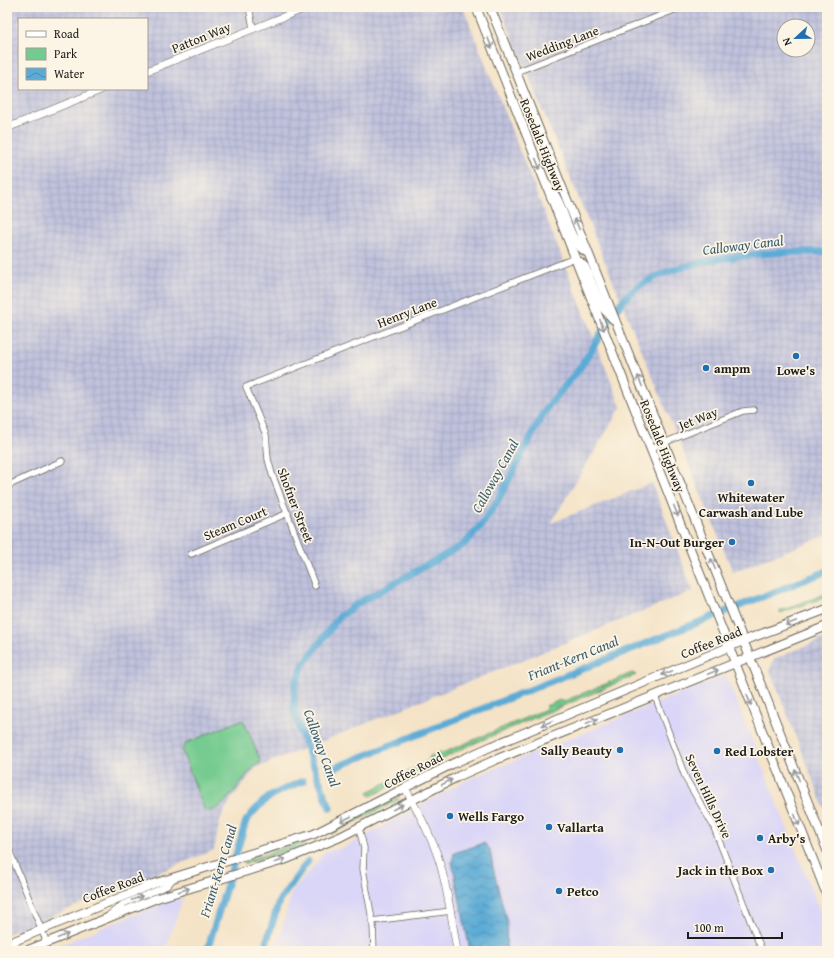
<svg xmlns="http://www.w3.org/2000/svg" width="834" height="958" font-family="'Gentium Book Plus',serif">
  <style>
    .built { fill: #dad6f7 }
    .industrial { fill: url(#industrial-grid); fill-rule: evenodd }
    .grass { fill: url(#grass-tufts); stroke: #487456 }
    .green { fill: #74cb90; stroke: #487456 }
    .water { fill: url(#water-waves); stroke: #3c6479 }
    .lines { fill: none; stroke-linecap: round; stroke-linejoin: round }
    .canal { stroke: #5cabd6; stroke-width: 7 }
    .minor-casing { stroke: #686258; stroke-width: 7 }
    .tertiary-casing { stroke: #686258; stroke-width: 8 }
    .secondary-casing { stroke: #686258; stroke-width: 10 }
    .primary-casing { stroke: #686258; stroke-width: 10 }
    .minor { stroke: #fff; stroke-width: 5.5 }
    .tertiary { stroke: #fff; stroke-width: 7 }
    .secondary { stroke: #fff; stroke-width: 8 }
    .primary { stroke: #fff; stroke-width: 8 }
    .oneway { stroke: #999 }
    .poi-dot { fill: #1f6fb2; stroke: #fcf5e5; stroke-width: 1.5 }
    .labels { text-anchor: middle; stroke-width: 3.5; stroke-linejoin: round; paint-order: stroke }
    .street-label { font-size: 13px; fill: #1c1c1c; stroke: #fcf5e5 }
    .poi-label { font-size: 13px; font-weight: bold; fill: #1c1c1c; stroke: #fcf5e5; text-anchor: start }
    .water-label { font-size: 14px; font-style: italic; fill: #395c70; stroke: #fcf5e5 }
  </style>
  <defs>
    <pattern id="industrial-grid" width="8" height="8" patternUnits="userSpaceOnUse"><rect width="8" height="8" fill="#c0c2dd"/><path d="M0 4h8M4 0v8" fill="none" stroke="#a4a6bd"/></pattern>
    <pattern id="grass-tufts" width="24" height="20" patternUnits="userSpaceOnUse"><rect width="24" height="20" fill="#74cb90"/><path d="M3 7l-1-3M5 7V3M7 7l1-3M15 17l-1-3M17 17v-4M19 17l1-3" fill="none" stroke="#64ae7c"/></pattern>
    <pattern id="water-waves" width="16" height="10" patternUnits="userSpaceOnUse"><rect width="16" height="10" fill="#5cabd6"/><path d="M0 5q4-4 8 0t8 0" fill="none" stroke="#4b8aad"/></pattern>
  </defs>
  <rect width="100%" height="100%" fill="#fcf5e5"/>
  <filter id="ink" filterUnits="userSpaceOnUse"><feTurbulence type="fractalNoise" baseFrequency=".025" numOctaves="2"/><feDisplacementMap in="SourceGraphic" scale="8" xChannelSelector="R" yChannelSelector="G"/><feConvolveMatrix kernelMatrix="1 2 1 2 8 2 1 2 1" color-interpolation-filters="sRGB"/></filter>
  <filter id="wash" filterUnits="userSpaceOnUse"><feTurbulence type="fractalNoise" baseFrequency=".012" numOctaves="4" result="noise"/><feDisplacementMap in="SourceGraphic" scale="16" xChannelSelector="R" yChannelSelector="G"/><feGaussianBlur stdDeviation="0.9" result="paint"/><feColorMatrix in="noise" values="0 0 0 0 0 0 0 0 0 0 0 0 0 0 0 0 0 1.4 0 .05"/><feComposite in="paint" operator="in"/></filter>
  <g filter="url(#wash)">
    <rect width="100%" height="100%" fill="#f4e3c6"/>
    <!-- built -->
    <g class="built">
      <polygon points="726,675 827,928 827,951 276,951 291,893 325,852 343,848 467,780"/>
      <polygon points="183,897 165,951 45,951 146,910"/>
    </g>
    <!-- industrial -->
    <g class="industrial">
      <path d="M7 7H463L621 407 551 523 652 483 693 591 256 768 230 801 220 820 214 850 7 934ZM19 19H147V89H19Z"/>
      <path d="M500 7H827V535L733 572ZM784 26H808V50H784Z"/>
      <polygon points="827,637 827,816 770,670 774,659"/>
    </g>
    <!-- grass -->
    <g class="grass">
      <polygon points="827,593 827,597 780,613 780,611"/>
      <polygon points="632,673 636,675 468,746 371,796 368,792 430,760 429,757 439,752 443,753 546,709 546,706 560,700 562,702"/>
      <polygon points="395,798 400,799 331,834 330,831"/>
      <polygon points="304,841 305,845 245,864 245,861"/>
    </g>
    <!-- green -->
    <path class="green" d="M241 720 244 722 261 762C245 769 222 820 204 809L182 751 186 743Z"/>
    <!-- water -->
    <polygon class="water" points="484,843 490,849 493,868 507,922 506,951 470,951 452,862 454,853"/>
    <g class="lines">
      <!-- canal -->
      <g class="canal">
        <polyline points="329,770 827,571"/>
        <path d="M330 808 302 736 294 710 295 686 303 665 338 618 355 605 463 545C494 517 510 475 530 439 535 429 540 418 546 409 556 395 569 383 579 369 596 346 607 317 627 296 666 256 773 251 827 252"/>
        <path d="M207 951 246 821C265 796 275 793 303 781"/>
        <polyline points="264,951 279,901 308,861"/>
      </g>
    </g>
  </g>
  <g filter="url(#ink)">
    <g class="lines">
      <!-- minor casing -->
      <g class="minor-casing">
        <g id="minor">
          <polyline points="249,7 253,28"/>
          <polyline points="516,72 682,7"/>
          <polyline points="651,448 743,411 754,410"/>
          <polyline points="7,486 62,461"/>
          <polyline points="191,554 288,513"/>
          <polyline points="315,586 272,474 268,459 266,435 246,387 575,258"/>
          <polyline points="655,696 686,779 713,825 762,951"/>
          <polyline points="359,828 364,848 363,869 373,925 374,951"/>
          <polyline points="7,845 47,943"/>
          <polyline points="109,915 123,904 167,886 173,879"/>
          <polyline points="372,921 451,911"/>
        </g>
      </g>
      <!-- tertiary casing -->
      <g class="tertiary-casing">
        <g id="tertiary">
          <polyline points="147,71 308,7"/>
          <polyline points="7,128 103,89"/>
          <path d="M405 788C418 811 431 835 439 860 448 890 452 920 457 951"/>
        </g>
      </g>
      <!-- secondary casing -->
      <g class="secondary-casing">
        <g id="secondary">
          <polyline points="7,944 153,884 314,834 452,764 490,747 743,641 827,609"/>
          <polyline points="26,951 157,898 284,860 340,837 459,776 495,760 827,626"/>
        </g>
      </g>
      <!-- primary casing -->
      <g class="primary-casing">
        <g id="primary">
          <polyline points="476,7 827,895"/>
          <polyline points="490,7 827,850"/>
          <path d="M547 185C567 204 565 241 588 253"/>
          <polyline points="580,262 585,267 602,307 613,319"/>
        </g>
      </g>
      <!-- minor -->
      <use href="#minor" class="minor"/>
      <!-- tertiary -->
      <use href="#tertiary" class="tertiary"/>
      <!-- secondary -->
      <use href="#secondary" class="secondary"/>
      <!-- primary -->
      <use href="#primary" class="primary"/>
    </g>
    <!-- one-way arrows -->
    <defs><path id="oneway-shaft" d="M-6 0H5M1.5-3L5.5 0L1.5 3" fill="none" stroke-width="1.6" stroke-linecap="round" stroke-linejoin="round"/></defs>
    <g class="oneway">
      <use href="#oneway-shaft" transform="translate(490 43) rotate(68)"/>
      <use href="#oneway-shaft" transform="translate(538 164) rotate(68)"/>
      <use href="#oneway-shaft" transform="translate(577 224) rotate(-112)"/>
      <use href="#oneway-shaft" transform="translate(602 325) rotate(69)"/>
      <use href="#oneway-shaft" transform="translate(640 381) rotate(-112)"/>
      <use href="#oneway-shaft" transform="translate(676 511) rotate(68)"/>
      <use href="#oneway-shaft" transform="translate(713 564) rotate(-112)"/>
      <use href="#oneway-shaft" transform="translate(791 623) rotate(159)"/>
      <use href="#oneway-shaft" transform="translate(713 672) rotate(-22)"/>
      <use href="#oneway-shaft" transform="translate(667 673) rotate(158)"/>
      <use href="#oneway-shaft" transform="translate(749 700) rotate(68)"/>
      <use href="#oneway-shaft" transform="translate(592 721) rotate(-21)"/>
      <use href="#oneway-shaft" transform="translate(547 723) rotate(157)"/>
      <use href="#oneway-shaft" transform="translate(797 775) rotate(-112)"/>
      <use href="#oneway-shaft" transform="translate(447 782) rotate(-28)"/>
      <use href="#oneway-shaft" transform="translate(398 807) rotate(-27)"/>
      <use href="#oneway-shaft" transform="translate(346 819) rotate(153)"/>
      <use href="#oneway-shaft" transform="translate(797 820) rotate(68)"/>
      <use href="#oneway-shaft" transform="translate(280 861) rotate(-18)"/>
      <use href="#oneway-shaft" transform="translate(184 890) rotate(-17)"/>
      <use href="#oneway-shaft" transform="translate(137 898) rotate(-21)"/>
      <use href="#oneway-shaft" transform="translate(63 936) rotate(-22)"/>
    </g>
  </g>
  <!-- markers -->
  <g class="poi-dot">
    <circle cx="796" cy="356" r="4"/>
    <circle cx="706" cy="368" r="4"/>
    <circle cx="751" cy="483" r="4"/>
    <circle cx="732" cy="542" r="4"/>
    <circle cx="620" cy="750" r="4"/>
    <circle cx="717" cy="751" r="4"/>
    <circle cx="450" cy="816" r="4"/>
    <circle cx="549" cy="827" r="4"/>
    <circle cx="760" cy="838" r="4"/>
    <circle cx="771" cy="870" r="4"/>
    <circle cx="559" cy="891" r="4"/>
  </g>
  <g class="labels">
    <!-- street labels -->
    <g class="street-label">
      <text transform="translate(201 37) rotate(-22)" y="5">Patton Way</text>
      <text transform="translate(562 43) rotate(-21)" y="5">Wedding Lane</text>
      <text transform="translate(543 145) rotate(68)" y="5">Rosedale Highway</text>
      <text transform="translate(407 312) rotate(-21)" y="5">Henry Lane</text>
      <text transform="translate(698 418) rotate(-22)" y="5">Jet Way</text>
      <text transform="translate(663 446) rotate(68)" y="5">Rosedale Highway</text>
      <text transform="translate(296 505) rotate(69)" y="5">Shofner Street</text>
      <text transform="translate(235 523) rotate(-23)" y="5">Steam Court</text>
      <text transform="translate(711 642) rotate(-22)" y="5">Coffee Road</text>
      <text transform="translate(413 770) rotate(-27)" y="5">Coffee Road</text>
      <text transform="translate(709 796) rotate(65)" y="5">Seven Hills Drive</text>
      <text transform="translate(113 887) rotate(-21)" y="5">Coffee Road</text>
    </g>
    <!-- poi labels -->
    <g class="poi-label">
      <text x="714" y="373">ampm</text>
      <text x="796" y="375" text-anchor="middle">Lowe's</text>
      <text x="751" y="502" text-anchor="middle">Whitewater<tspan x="751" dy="15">Carwash and Lube</tspan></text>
      <text x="724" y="547" text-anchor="end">In-N-Out Burger</text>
      <text x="612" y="755" text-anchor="end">Sally Beauty</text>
      <text x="725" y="756">Red Lobster</text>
      <text x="458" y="821">Wells Fargo</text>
      <text x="557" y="832">Vallarta</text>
      <text x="768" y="843">Arby's</text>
      <text x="763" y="875" text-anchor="end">Jack in the Box</text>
      <text x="567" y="896">Petco</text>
    </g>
    <!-- water labels -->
    <g class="water-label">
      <text transform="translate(743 245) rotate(-7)" y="5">Calloway Canal</text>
      <text transform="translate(495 476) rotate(-61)" y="5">Calloway Canal</text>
      <text transform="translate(573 658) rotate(-22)" y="5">Friant-Kern Canal</text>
      <text transform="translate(322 748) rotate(70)" y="5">Calloway Canal</text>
      <text transform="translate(218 871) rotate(-73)" y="5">Friant-Kern Canal</text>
    </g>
  </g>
  <!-- margin -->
  <rect width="834" height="958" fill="none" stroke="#fcf5e5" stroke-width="24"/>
  <!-- legend -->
  <rect x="18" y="18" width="130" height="72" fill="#fcf5e5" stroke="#a29e95"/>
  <rect x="26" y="31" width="20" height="6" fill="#ffffff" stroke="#a29e95"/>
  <text x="54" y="38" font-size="12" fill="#1c1c1c">Road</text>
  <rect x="26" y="48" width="20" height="12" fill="#74cb90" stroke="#a29e95"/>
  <text x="54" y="58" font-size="12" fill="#1c1c1c">Park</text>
  <rect x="26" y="68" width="20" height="12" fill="url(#water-waves)" stroke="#a29e95"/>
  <text x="54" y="78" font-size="12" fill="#1c1c1c">Water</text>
  <!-- north arrow -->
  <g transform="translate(796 38) rotate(248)"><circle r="19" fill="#fcf5e5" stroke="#a29e95"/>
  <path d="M0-3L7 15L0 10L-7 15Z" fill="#1f6fb2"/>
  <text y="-6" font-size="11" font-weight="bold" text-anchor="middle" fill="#1c1c1c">N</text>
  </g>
  <!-- scale -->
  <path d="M688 932v6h94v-6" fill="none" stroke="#1c1c1c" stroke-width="2"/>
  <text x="694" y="932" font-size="12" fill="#1c1c1c" stroke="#fcf5e5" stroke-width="3" paint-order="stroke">100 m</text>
</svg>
